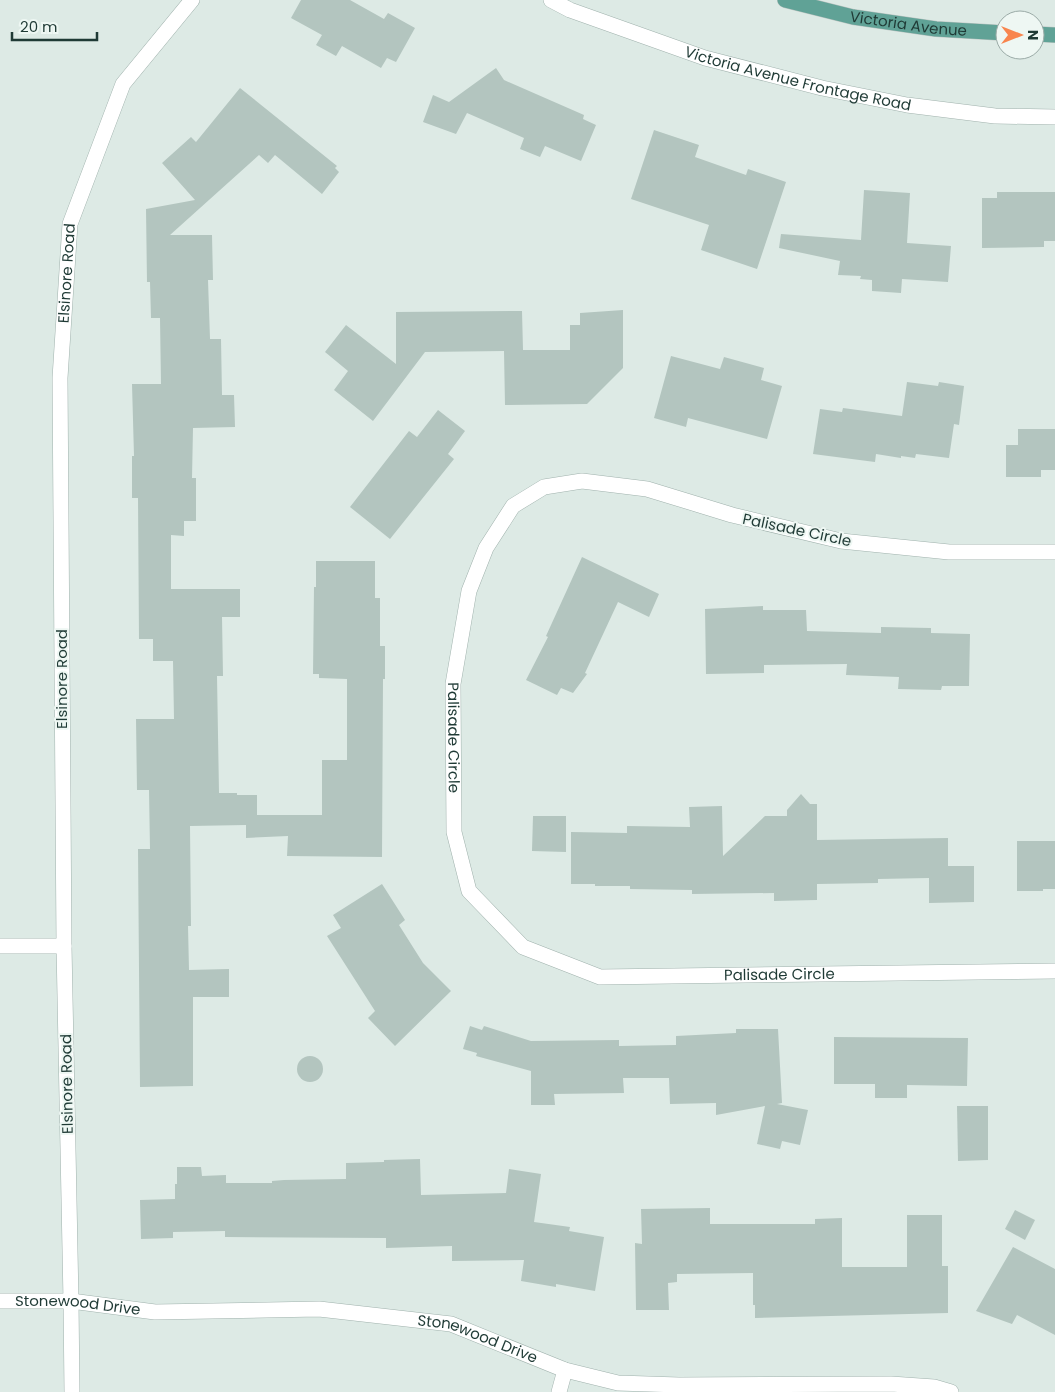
<svg xmlns="http://www.w3.org/2000/svg" width="1055" height="1392" font-family="Poppins,sans-serif">
  <style>
    .building { fill: #b3c5bf }
    .lines { fill: none; stroke-linecap: round; stroke-linejoin: round }
    .minor-casing { stroke: #a0b2ad; stroke-width: 16 }
    .major-casing { stroke: #bcc4c2; stroke-width: 16 }
    .minor { stroke: #fff; stroke-width: 15 }
    .major { stroke: #60a296; stroke-width: 15 }
    .labels { text-anchor: middle; stroke-width: 4; stroke-linejoin: round; paint-order: stroke }
    .street-label { font-size: 15px; fill: #1f3a35; stroke: #eef7f3 }
  </style>
  <rect width="100%" height="100%" fill="#ddeae5"/>
  <!-- building -->
  <g class="building">
    <polygon points="301,0 350,0 384,19 388,13 415,28 396,62 387,58 381,68 342,46 336,56 316,45 322,35 291,18"/>
    <polygon points="496,68 504,80 584,115 583,119 596,125 581,161 545,146 540,157 520,149 524,138 467,113 456,134 423,122 433,95 449,102"/>
    <polygon points="240,88 337,166 335,168 339,172 322,194 275,155 268,163 259,155 170,235 212,235 213,280 208,280 210,339 221,339 222,395 234,395 235,427 193,428 192,478 196,478 196,521 184,521 184,536 171,535 171,589 240,589 240,617 222,617 223,676 217,676 219,793 237,793 237,795 257,795 257,815 322,815 322,760 347,760 347,679 319,678 319,674 313,674 314,587 316,587 316,561 375,561 375,598 380,598 380,646 385,646 385,679 383,679 382,857 287,856 288,836 246,838 246,825 190,826 191,926 188,926 189,970 229,969 229,997 193,997 193,1086 140,1087 138,849 150,849 149,790 137,790 136,719 174,719 173,661 153,661 153,639 139,639 138,498 132,498 132,456 134,456 132,384 161,384 160,318 151,318 150,282 147,282 146,209 195,200 162,163 191,137 196,142"/>
    <polygon points="654,130 699,145 695,157 746,175 748,169 786,182 757,269 701,250 709,225 631,199"/>
    <polygon points="864,190 910,193 907,243 951,246 948,282 902,279 901,293 872,291 872,280 860,279 861,276 838,275 840,261 779,248 781,234 861,240"/>
    <polygon points="997,192 1055,192 1055,241 1044,241 1044,247 982,248 982,198 997,198"/>
    <polygon points="623,310 623,368 587,404 505,405 504,351 425,352 373,421 334,390 348,371 325,352 346,325 396,364 396,312 522,311 523,350 570,350 570,325 580,325 580,313"/>
    <polygon points="671,356 720,369 724,357 764,368 761,380 782,386 767,439 688,418 686,427 654,418"/>
    <polygon points="907,382 938,386 939,382 964,386 959,425 954,424 949,458 916,454 915,458 901,456 901,458 876,454 875,462 813,454 820,409 842,412 843,408 902,416"/>
    <polygon points="438,410 465,431 448,454 454,459 390,539 350,507 409,431 417,437"/>
    <polygon points="1018,429 1055,429 1055,470 1041,470 1041,477 1006,477 1006,445 1018,445"/>
    <polygon points="582,557 659,594 649,617 618,602 585,673 587,674 573,693 561,688 557,695 526,680 548,637 546,636"/>
    <polygon points="763,606 763,610 806,610 807,631 881,633 881,627 931,628 931,633 970,634 969,686 942,686 941,690 898,689 899,677 846,675 847,664 764,665 764,673 706,674 705,609"/>
    <polygon points="801,794 810,804 817,804 817,840 948,838 948,866 974,866 974,902 929,903 929,878 878,879 878,883 817,884 817,900 774,901 774,893 692,894 692,890 630,889 630,886 595,886 595,884 571,884 571,832 627,833 627,826 690,827 689,807 722,806 723,856 765,816 787,816 787,810"/>
    <polygon points="533,816 566,816 566,852 532,851"/>
    <polygon points="1017,841 1055,841 1055,889 1043,889 1043,891 1017,891"/>
    <polygon points="382,884 405,920 399,925 423,963 451,991 395,1046 368,1018 375,1011 327,936 341,928 333,915"/>
    <polygon points="470,1026 482,1030 484,1026 531,1041 619,1040 619,1046 676,1045 676,1036 736,1033 736,1029 778,1029 782,1103 777,1104 808,1110 800,1145 782,1141 780,1149 757,1144 765,1106 716,1115 716,1103 670,1104 669,1078 623,1078 624,1093 554,1094 555,1105 531,1105 531,1071 476,1056 477,1053 463,1049"/>
    <polygon points="834,1037 968,1038 967,1086 907,1085 907,1098 875,1098 875,1084 834,1084"/>
    <circle cx="310" cy="1069" r="13"/>
    <polygon points="957,1106 988,1106 988,1160 958,1161"/>
    <polygon points="420,1159 421,1195 506,1193 509,1169 541,1174 534,1222 570,1227 569,1231 604,1237 595,1291 556,1284 556,1287 521,1281 524,1260 452,1261 452,1246 386,1248 386,1238 225,1237 225,1231 173,1232 173,1238 141,1239 140,1200 175,1199 175,1184 177,1184 177,1167 201,1167 202,1176 226,1175 226,1183 272,1183 272,1181 284,1180 346,1179 346,1163 384,1162 384,1160"/>
    <polygon points="710,1208 710,1224 815,1224 815,1219 842,1218 842,1267 907,1267 907,1215 942,1215 942,1266 948,1266 948,1313 755,1318 755,1305 753,1305 753,1273 677,1274 677,1282 668,1283 669,1310 636,1310 635,1243 642,1244 641,1209"/>
    <polygon points="1015,1210 1035,1220 1025,1240 1005,1229"/>
    <polygon points="1013,1247 1055,1269 1055,1335 1017,1315 1012,1324 976,1311"/>
  </g>
  <g class="lines">
    <!-- minor casing -->
    <g class="minor-casing">
      <g id="minor">
        <path id="s1" d="M551 0 570 10 705 58 822 88 907 105 995 116 1055 117"/>
        <path id="s2" d="M1055 552H949L841 541 732 515 647 489 582 481 544 487 513 506 486 548 469 591 453 684 454 832 469 891 523 947 600 977 1055 971"/>
        <polyline points="0,946 64,946"/>
        <path id="s3" d="M0 1301H71L155 1312 319 1309 451 1324 565 1370 618 1383 679 1385 891 1384 934 1387 951 1392"/>
        <path id="s4" d="M72 1392 71 1301 64 946 60 378 70 224 123 84 192 0"/>
        <polyline points="559,1392 565,1370"/>
      </g>
    </g>
    <!-- major casing -->
    <g class="major-casing">
      <g id="major">
        <path id="s5" d="M785 0 853 17 936 29 1005 33"/>
        <polyline points="1035,34 1055,35"/>
      </g>
    </g>
    <!-- minor -->
    <use href="#minor" class="minor"/>
    <!-- major -->
    <use href="#major" class="major"/>
  </g>
  <g class="labels">
    <!-- street labels -->
    <g class="street-label">
      <text dy="5" stroke="none"><textPath href="#s5" startOffset="126">Victoria Avenue</textPath></text>
      <text dy="5" stroke="none"><textPath href="#s1" startOffset="260">Victoria Avenue Frontage Road</textPath></text>
      <text dy="5" stroke="none"><textPath href="#s4" startOffset="1119">Elsinore Road</textPath></text>
      <text transform="translate(797 530) rotate(12)" y="5">Palisade Circle</text>
      <text transform="translate(62 679) rotate(-90)" y="5">Elsinore Road</text>
      <text dy="5" stroke="none"><textPath href="#s2" startOffset="800">Palisade Circle</textPath></text>
      <text dy="5" stroke="none"><textPath href="#s2" startOffset="1295">Palisade Circle</textPath></text>
      <text transform="translate(67 1084) rotate(-91)" y="5">Elsinore Road</text>
      <text dy="5" stroke="none"><textPath href="#s3" startOffset="78">Stonewood Drive</textPath></text>
      <text dy="5" stroke="none"><textPath href="#s3" startOffset="482">Stonewood Drive</textPath></text>
    </g>
  </g>
  <!-- north arrow -->
  <g transform="translate(1020 35) rotate(90)"><circle r="24" fill="#eef7f3" stroke="#9baba7"/>
  <path d="M0-4L9 19L0 12L-9 19Z" fill="#f8854e"/>
  <text y="-8" font-size="14" font-weight="bold" text-anchor="middle" fill="#1f3a35">N</text>
  </g>
  <!-- scale -->
  <path d="M12 32v8h85v-8" fill="none" stroke="#1f3a35" stroke-width="2.5"/>
  <text x="20" y="32" font-size="15" fill="#1f3a35" stroke="#eef7f3" stroke-width="4" paint-order="stroke">20 m</text>
</svg>
